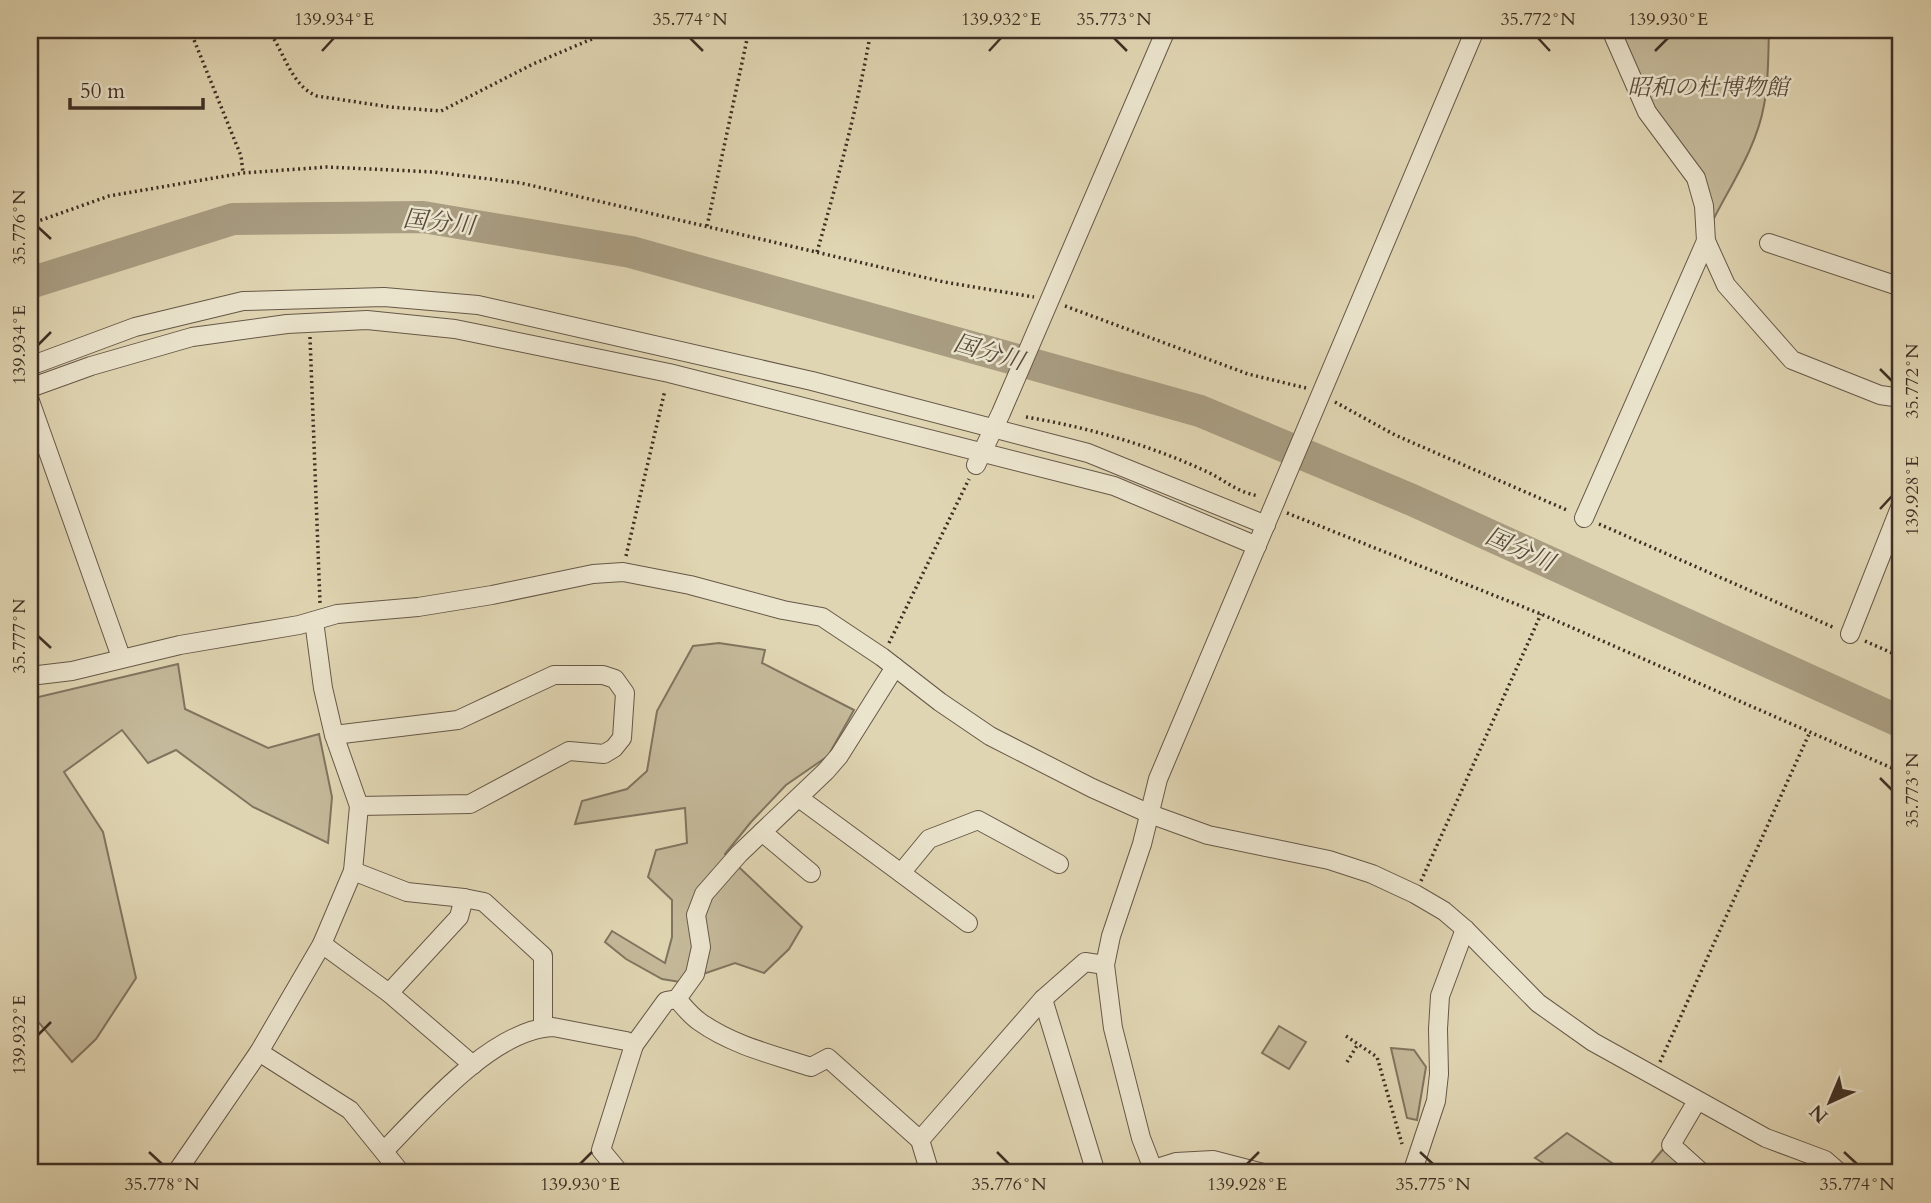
<svg xmlns="http://www.w3.org/2000/svg" width="1931" height="1203" font-family="Cardo,'Noto Serif JP',serif">
  <style>
    .green { fill: #c4b99a; stroke: #81745f; stroke-width: 2 }
    .lines { fill: none; stroke-linecap: round; stroke-linejoin: round }
    .river { stroke: #a99d82; stroke-width: 32 }
    .minor-casing { stroke: #665848; stroke-width: 20 }
    .path { stroke: #3e2f24; stroke-width: 3.5; stroke-dasharray: 2 3.5; stroke-linecap: butt }
    .minor { stroke: #ebe4cd; stroke-width: 18 }
    .ticks { fill: none; stroke: #3e2f24; stroke-width: 2.5 }
    .labels { text-anchor: middle; stroke-width: 5; stroke-linejoin: round; paint-order: stroke }
    .park-label { font-size: 23px; font-style: italic; fill: #594b3c; stroke: #ebe4cd }
    .water-label { font-size: 24px; font-style: italic; fill: #594a3c; stroke: #ebe4cd }
    .neatline { fill: none; stroke: #3e2f24; stroke-width: 2.5 }
    .ticks-label { font-size: 18px; text-anchor: middle; fill: #3e2f24 }
  </style>
  <rect width="100%" height="100%" fill="#e0d5b2"/>
  <filter id="stains"><feTurbulence type="fractalNoise" baseFrequency=".00286" numOctaves="4"/><feColorMatrix values="0 0 0 0 .2 0 0 0 0 .09 0 0 0 0 .02 0 0 0 .5 -.17"/></filter>
  <radialGradient id="worn" r=".72"><stop offset=".6" stop-color="#630" stop-opacity="0"/><stop offset="1" stop-color="#630" stop-opacity=".3"/></radialGradient>
  <!-- green -->
  <g class="green">
    <path d="M1645 30H1769C1768 55 1769 81 1764 105 1757 147 1730 186 1711 224L1651 107 1617 32H1644Z"/>
    <polygon points="719,643 765,650 762,663 854,710 828,756 786,785 751,822 725,854 802,927 789,949 764,973 735,963 680,982 662,979 626,959 605,942 612,931 665,963 672,937 672,900 648,877 656,850 687,843 685,808 575,824 582,801 627,789 647,771 657,711 693,646"/>
    <polygon points="178,664 185,709 268,748 319,734 332,797 328,843 253,807 176,750 148,763 122,730 64,772 103,832 136,978 96,1039 72,1062 30,1012 30,699"/>
    <polygon points="1279,1026 1306,1042 1289,1069 1262,1053"/>
    <polygon points="1391,1048 1414,1050 1426,1067 1417,1120 1407,1118"/>
    <polygon points="1567,1133 1627,1173 1559,1173 1535,1158"/>
    <polygon points="1664,1148 1695,1173 1643,1173"/>
  </g>
  <g class="lines">
    <!-- river -->
    <polyline class="river" points="30,283 233,219 423,217 631,252 1200,411 1412,500 1901,722"/>
    <!-- minor casing -->
    <g class="minor-casing">
      <g id="minor">
        <polyline points="1611,30 1647,112 1696,178 1704,206 1706,241 1726,285 1792,360 1880,395 1901,398"/>
        <polyline points="1769,243 1901,287"/>
        <polyline points="30,366 135,327 243,301 384,297 478,305 812,381 1088,453 1266,525"/>
        <polyline points="30,388 91,366 192,337 287,324 367,320 455,329 669,373 1114,486 1257,546"/>
        <polyline points="30,401 121,657"/>
        <polyline points="976,465 1001,413 1166,30"/>
        <polyline points="1584,518 1706,241"/>
        <polyline points="1850,634 1901,505"/>
        <polyline points="30,676 72,671 180,645 299,625 337,614 418,607 492,595 593,574 623,572 690,585 783,610 822,617 882,657 940,702 990,736 1092,788 1150,814 1208,835 1329,860 1372,874 1415,894 1444,911 1465,929 1538,1003 1593,1042 1766,1138 1825,1160 1840,1173"/>
        <polyline points="334,735 458,720 554,675 603,675 615,679 625,693 622,738 614,748 604,754 569,751 470,804 359,806"/>
        <polyline points="799,798 901,873"/>
        <polyline points="762,832 811,873"/>
        <polyline points="353,871 407,892 464,898 484,902 543,956 543,1027"/>
        <polyline points="968,923 901,873 929,839 978,820 1059,864"/>
        <polyline points="322,944 389,993 459,917 464,898"/>
        <polyline points="389,993 473,1065"/>
        <polyline points="677,999 695,974 701,947 696,915 704,894 739,854 826,771 839,756 895,667"/>
        <polyline points="1043,999 1096,1173"/>
        <polyline points="259,1052 350,1110 401,1173"/>
        <polyline points="1697,1101 1671,1145 1702,1173"/>
        <polyline points="920,1140 1043,999 1085,962 1105,965"/>
        <path d="M384 1151C424 1110 493 1029 553 1027L626 1041 634 1045 666 1001 677 999C684 1007 691 1016 700 1022 732 1045 774 1055 811 1067L828 1058 920 1140 930 1173"/>
        <polyline points="1153,1169 1141,1138 1113,1028 1105,965 1111,936 1142,844 1158,779 1475,30"/>
        <polyline points="176,1173 259,1052 322,944 353,871 359,806 334,735 323,688 314,621"/>
        <polyline points="620,1173 601,1150 634,1045"/>
        <polyline points="1141,1173 1176,1162 1213,1160 1263,1173"/>
        <polyline points="1412,1173 1436,1101 1439,1074 1438,1029 1440,996 1465,929"/>
      </g>
    </g>
    <!-- path -->
    <g class="path">
      <polyline points="190,30 241,156 243,173"/>
      <path d="M268 30C284 51 291 86 317 96L390 107 441 111 533 64 599 36 624 30"/>
      <polyline points="30,224 109,196 243,173 327,167 434,172 521,183 944,282 1034,297"/>
      <polyline points="707,226 749,30"/>
      <path d="M817 252C838 178 858 106 871 30"/>
      <polyline points="1065,306 1248,374 1306,388"/>
      <polyline points="310,337 320,603"/>
      <polyline points="1335,402 1395,435 1569,511"/>
      <path d="M1026 417C1086 427 1146 444 1201 469 1223 478 1235 492 1259 496"/>
      <polyline points="1287,513 1541,614 1901,772"/>
      <polyline points="1599,524 1835,628"/>
      <polyline points="626,556 665,390"/>
      <polyline points="1865,641 1901,657"/>
      <polyline points="889,643 969,479"/>
      <polyline points="1421,881 1541,614"/>
      <polyline points="1346,1036 1377,1057 1402,1144"/>
      <polyline points="1347,1062 1358,1044"/>
      <polyline points="1660,1062 1810,732"/>
    </g>
    <!-- minor -->
    <use href="#minor" class="minor"/>
  </g>
  <!-- ticks -->
  <path class="ticks" d="M690 38 703 51M1114 38 1127 51M1538 38 1550 51M322 51 334 38M989 51 1001 38M1655 51 1668 38M38 227 51 239M38 345 51 332M1880 369 1892 381M1880 509 1892 496M38 636 51 648M1880 778 1892 790M38 1035 51 1022M149 1152 162 1164M997 1152 1009 1164M1420 1152 1433 1164M1844 1152 1857 1164M580 1164 592 1152M1247 1164 1259 1152"/>
  <g class="labels">
    <!-- park labels -->
    <g class="park-label">
      <text x="1708" y="95">昭和の杜博物館</text>
    </g>
    <!-- water labels -->
    <g class="water-label">
      <text transform="translate(439 222) rotate(6)" y="8">国分川</text>
      <text transform="translate(989 352) rotate(16)" y="8">国分川</text>
      <text transform="translate(1520 549) rotate(24)" y="8">国分川</text>
    </g>
  </g>
  <!-- margin -->
  <rect width="1931" height="1203" fill="none" stroke="#e0d5b2" stroke-width="77"/>
  <!-- north arrow -->
  <g transform="translate(1830 1102) rotate(224)" stroke="#ebe4cd" stroke-width="5" paint-order="stroke">
  <path d="M0-5L12 26L0 18L-12 26Z" fill="#3e2f24"/>
  <text y="-10" font-size="19" font-weight="bold" text-anchor="middle" fill="#3e2f24">N</text>
  </g>
  <!-- scale -->
  <path d="M70 98v10h133v-10" fill="none" stroke="#3e2f24" stroke-width="3.5"/>
  <text x="80" y="98" font-size="21" fill="#3e2f24" stroke="#ebe4cd" stroke-width="5" paint-order="stroke">50 m</text>
  <rect x="38" y="38" width="1854" height="1126" class="neatline"/>
  <g class="ticks-label">
    <text x="334" y="25">139.934°E</text>
    <text x="690" y="25">35.774°N</text>
    <text x="1001" y="25">139.932°E</text>
    <text x="1114" y="25">35.773°N</text>
    <text x="1538" y="25">35.772°N</text>
    <text x="1668" y="25">139.930°E</text>
    <text transform="translate(19 227) rotate(-90)" y="6">35.776°N</text>
    <text transform="translate(19 345) rotate(-90)" y="6">139.934°E</text>
    <text transform="translate(1912 381) rotate(-90)" y="6">35.772°N</text>
    <text transform="translate(1912 496) rotate(-90)" y="6">139.928°E</text>
    <text transform="translate(19 636) rotate(-90)" y="6">35.777°N</text>
    <text transform="translate(1912 790) rotate(-90)" y="6">35.773°N</text>
    <text transform="translate(19 1035) rotate(-90)" y="6">139.932°E</text>
    <text x="162" y="1190">35.778°N</text>
    <text x="580" y="1190">139.930°E</text>
    <text x="1009" y="1190">35.776°N</text>
    <text x="1247" y="1190">139.928°E</text>
    <text x="1433" y="1190">35.775°N</text>
    <text x="1857" y="1190">35.774°N</text>
  </g>
  <rect width="100%" height="100%" filter="url(#stains)"/>
  <rect width="100%" height="100%" fill="url(#worn)"/>
</svg>
